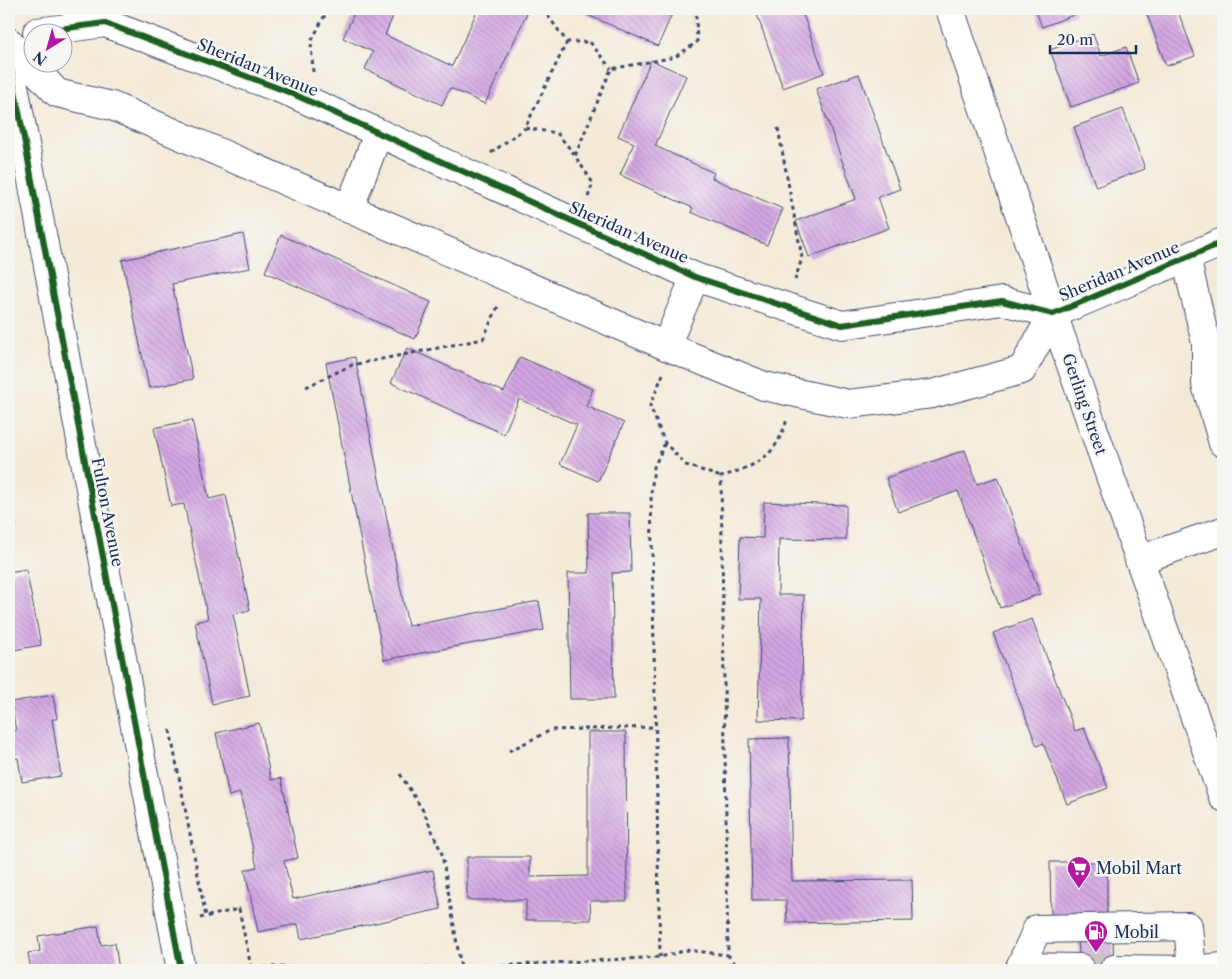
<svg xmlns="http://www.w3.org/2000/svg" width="1232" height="979" font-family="'Libre Caslon Text',serif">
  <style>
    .building { fill: url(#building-back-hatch) }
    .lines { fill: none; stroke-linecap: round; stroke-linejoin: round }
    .minor-tunnel { stroke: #c9c5c0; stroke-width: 28; stroke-dasharray: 28 14; stroke-linecap: butt }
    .minor-casing { stroke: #3c4b70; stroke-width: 30 }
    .path { stroke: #3c4b70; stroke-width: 3; stroke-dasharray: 4 4; stroke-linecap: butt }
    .minor { stroke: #fff; stroke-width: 28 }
    .cycleway-casing { stroke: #f6f6f2; stroke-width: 9 }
    .cycleway { stroke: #1b5e20; stroke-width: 6 }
    .labels { text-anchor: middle; stroke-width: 5; stroke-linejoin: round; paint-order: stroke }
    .street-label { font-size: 16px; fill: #1b2f5e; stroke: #f6f6f2 }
    .poi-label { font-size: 16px; fill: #1b2f5e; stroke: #f6f6f2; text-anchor: start }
  </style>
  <defs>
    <pattern id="building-back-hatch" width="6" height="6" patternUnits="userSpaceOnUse" patternTransform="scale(1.25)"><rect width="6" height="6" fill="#d4a7e3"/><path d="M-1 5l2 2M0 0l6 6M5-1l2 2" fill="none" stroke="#ab88bb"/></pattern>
  </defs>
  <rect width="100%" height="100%" fill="#f6f6f2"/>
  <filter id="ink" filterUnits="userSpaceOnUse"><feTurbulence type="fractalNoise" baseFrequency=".02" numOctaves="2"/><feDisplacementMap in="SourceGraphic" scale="10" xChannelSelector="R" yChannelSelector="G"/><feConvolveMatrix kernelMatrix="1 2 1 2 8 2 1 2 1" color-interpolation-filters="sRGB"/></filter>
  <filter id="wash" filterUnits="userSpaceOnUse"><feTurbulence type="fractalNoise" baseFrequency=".0096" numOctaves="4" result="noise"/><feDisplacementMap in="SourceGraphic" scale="20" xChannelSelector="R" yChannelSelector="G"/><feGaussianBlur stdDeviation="1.12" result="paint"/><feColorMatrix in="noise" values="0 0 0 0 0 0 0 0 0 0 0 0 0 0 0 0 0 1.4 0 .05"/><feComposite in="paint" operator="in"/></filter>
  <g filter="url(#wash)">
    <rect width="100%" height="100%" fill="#f4ead8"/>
    <g id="blocks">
      <!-- building -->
      <g class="building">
        <polygon points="356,9 396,9 385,35 452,66 478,9 529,9 485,104 450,88 442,105 365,69 373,52 343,38"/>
        <polygon points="574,9 674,9 658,46"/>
        <polygon points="755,9 801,9 824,73 783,88"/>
        <polygon points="1035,9 1074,9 1076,14 1042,27"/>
        <polygon points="1145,9 1177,9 1195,56 1166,66"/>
        <polygon points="1093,34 1101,56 1126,47 1139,83 1071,107 1050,50"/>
        <polygon points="651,60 686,76 655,146 714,173 712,178 783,209 767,245 691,212 693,208 620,175 634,143 618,136"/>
        <polygon points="859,74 900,189 878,197 889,228 809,257 796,221 856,199 816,89"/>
        <polygon points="1123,109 1145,169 1096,187 1074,127"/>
        <polygon points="243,234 250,268 172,284 193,379 149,388 122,260"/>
        <polygon points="281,235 431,302 415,339 265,272"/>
        <polygon points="407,348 504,392 520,357 593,389 586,406 624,423 598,481 560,464 577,425 519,399 504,434 391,383"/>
        <polygon points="355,357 408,626 539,601 544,630 384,660 326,363"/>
        <polygon points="192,420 209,499 226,495 250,610 233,614 250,696 212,704 195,622 208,619 184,504 171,506 154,428"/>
        <polygon points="965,450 977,484 998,477 1040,594 1000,608 958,491 898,512 886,478"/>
        <polygon points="9,500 16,525 9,527"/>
        <polygon points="764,502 846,505 846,540 779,539 778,595 804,595 801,721 758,720 761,599 738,599 740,537 763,538"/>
        <polygon points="588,513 630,513 631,572 612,573 614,699 570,699 568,573 589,573"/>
        <polygon points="26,569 41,645 9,651 9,572"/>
        <polygon points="1032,619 1075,731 1084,728 1108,788 1067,804 1043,743 1037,746 993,633"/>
        <polygon points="53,695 57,719 52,719 61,776 22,782 18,758 9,760 9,732 16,731 11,702"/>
        <polygon points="259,723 271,780 281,778 298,858 284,861 293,899 433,870 441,909 301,939 298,924 258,932 245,870 257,867 240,793 229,796 216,733"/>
        <polygon points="588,732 626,732 627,901 590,901 591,920 526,920 526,900 467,900 467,857 530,857 530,877 588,876"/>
        <polygon points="789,738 792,881 912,880 913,921 787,923 786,900 752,900 749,739"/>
        <polygon points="1050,862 1107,862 1107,916 1051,917"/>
        <polygon points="98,926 101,945 115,943 119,970 31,970 28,953 40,951 38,936"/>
        <polygon points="1113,938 1114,970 1080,970 1078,939"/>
      </g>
    </g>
  </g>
  <g filter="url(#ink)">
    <use href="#blocks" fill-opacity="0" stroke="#3c4b70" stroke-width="1"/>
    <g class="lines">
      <!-- minor-tunnel -->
      <polyline class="minor-tunnel" points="1080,968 1114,969"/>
      <!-- minor casing -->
      <g class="minor-casing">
        <g id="minor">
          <polyline points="950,9 1053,314 1223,797"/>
          <polyline points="37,32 105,23 291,93 695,277 842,325 1002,301 1053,314 1223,242"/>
          <polyline points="9,42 57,93 112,106 666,346 764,386 848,404 932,394 1022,370 1053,314"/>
          <polyline points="9,59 181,970"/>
          <polyline points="349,209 378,134"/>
          <polyline points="1186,258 1206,343 1206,385 1223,443"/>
          <polyline points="666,346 695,277"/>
          <polyline points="1139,560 1223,531"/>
          <polyline points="1020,967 1080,968"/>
          <polyline points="1114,969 1192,970 1223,967"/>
          <polyline points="1019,970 1037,929 1188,926 1192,970"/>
        </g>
      </g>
      <!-- path -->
      <g class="path">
        <polyline points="543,9 567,42 590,42 611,69"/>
        <polyline points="567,42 525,128 557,133 575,155"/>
        <polyline points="313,72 311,42 328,9"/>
        <polyline points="778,128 802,258 795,280"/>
        <polyline points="491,153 525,128"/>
        <polyline points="588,197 593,183 575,156 611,69 675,57 697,42 696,17 693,9"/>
        <polyline points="663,374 650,406 665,443 686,465 721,477"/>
        <polyline points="306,387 352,365 483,339 499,304"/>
        <polyline points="170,730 206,917"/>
        <polyline points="509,751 551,730 655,727"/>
        <polyline points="400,774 424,812 442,854 461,968 660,957 688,950 728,955"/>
        <polyline points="200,918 239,909 251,967 461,968"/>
        <polyline points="660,957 651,494 654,467 665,443"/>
        <path d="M740 970 728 955 721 477C758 464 775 459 787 419"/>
      </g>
      <!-- minor -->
      <use href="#minor" class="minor"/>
      <!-- cycleway casing -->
      <g class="cycleway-casing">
        <g id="cycleway">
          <polyline points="37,32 105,23 291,93 695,277 842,325 1002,301 1053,314 1223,242"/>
          <polyline points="9,59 181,970"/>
        </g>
      </g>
      <!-- cycleway -->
      <use href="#cycleway" class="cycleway"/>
    </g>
  </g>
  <!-- icons -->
  <defs>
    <g id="supermarket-pin" transform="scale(1.25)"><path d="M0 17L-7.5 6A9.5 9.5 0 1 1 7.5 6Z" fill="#b5179e" stroke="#f6f6f2"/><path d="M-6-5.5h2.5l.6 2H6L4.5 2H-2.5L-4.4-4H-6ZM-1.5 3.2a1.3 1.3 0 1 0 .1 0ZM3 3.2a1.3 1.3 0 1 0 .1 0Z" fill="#fff"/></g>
    <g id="fuel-pin" transform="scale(1.25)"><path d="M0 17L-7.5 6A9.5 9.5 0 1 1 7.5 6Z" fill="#b5179e" stroke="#f6f6f2"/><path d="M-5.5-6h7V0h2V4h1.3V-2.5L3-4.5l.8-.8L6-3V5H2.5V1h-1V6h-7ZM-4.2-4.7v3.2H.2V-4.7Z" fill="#fff"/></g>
  </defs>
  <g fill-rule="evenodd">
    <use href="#supermarket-pin" x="1079" y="868"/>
    <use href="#fuel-pin" x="1096" y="932"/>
  </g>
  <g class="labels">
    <!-- street labels -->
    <g class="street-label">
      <text transform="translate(258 67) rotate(22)" y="6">Sheridan Avenue</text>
      <text transform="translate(629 232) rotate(24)" y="6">Sheridan Avenue</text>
      <text transform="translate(1119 271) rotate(-23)" y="6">Sheridan Avenue</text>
      <text transform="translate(1085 404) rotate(71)" y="6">Gerling Street</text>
      <text transform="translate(108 512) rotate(79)" y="6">Fulton Avenue</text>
    </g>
    <!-- poi labels -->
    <g class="poi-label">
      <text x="1096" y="874">Mobil Mart</text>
      <text x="1114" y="938">Mobil</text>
    </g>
  </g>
  <!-- margin -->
  <rect width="1232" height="979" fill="none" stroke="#f6f6f2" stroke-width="30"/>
  <!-- north arrow -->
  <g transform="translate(48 48) rotate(217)"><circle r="24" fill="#f6f6f2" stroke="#9ea6b7"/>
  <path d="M0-4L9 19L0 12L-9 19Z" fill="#b5179e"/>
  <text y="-8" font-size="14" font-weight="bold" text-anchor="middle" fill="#1b2f5e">N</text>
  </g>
  <!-- scale -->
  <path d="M1050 45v8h86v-8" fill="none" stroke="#1b2f5e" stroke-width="2.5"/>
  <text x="1057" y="45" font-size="15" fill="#1b2f5e" stroke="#f6f6f2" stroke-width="4" paint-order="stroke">20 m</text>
</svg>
